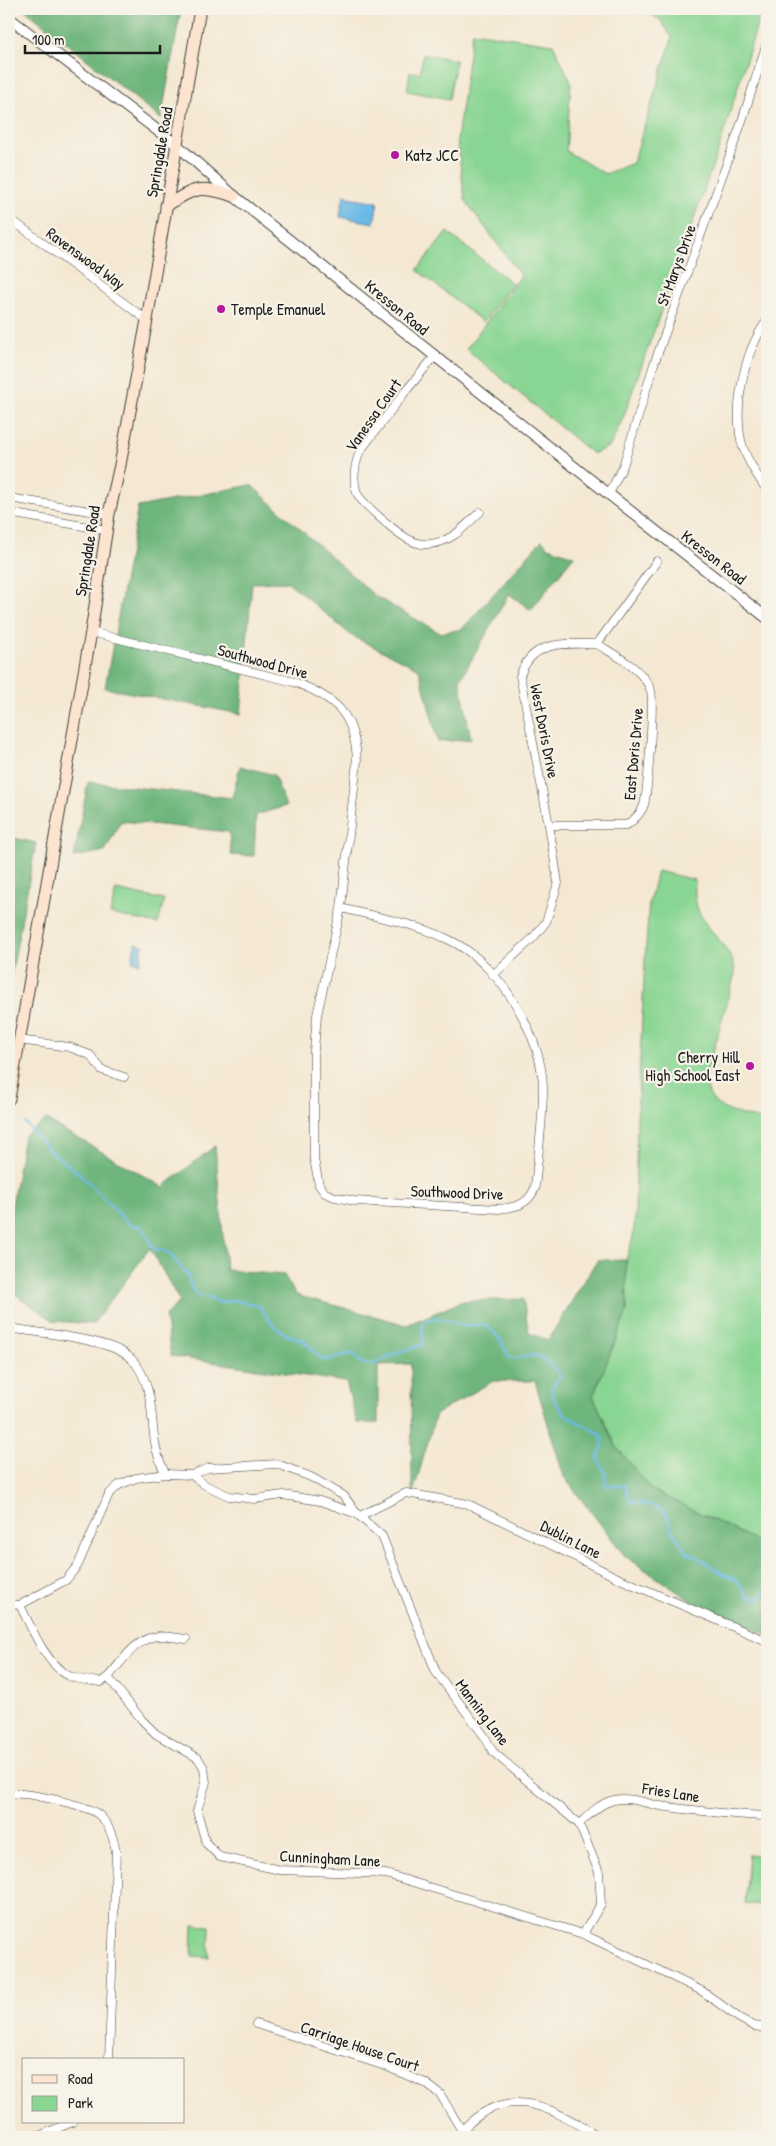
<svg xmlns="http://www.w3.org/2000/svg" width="776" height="2146" font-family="'Patrick Hand',sans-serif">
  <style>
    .green { fill: #89d593; stroke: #527858 }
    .forest { fill: #6eb67d; stroke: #45694c }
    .water { fill: #6cb9e6; stroke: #446a81 }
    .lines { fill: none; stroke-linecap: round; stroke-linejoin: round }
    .stream { stroke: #6cb9e6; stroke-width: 2.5 }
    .minor-casing { stroke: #3c3b37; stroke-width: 9 }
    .tertiary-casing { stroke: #3c3b37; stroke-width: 12 }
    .secondary-casing { stroke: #3c3b37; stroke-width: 13 }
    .minor { stroke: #fff; stroke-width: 8 }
    .tertiary { stroke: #fff; stroke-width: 10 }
    .secondary { stroke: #fde4d1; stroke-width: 11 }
    .poi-dot { fill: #b5179e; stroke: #f7f3e8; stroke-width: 2 }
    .labels { text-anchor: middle; stroke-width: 4.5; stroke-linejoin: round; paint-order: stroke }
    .street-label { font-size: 16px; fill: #1c1c1c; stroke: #f7f3e8 }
    .poi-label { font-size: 16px; fill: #1c1c1c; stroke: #f7f3e8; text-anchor: start }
  </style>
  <rect width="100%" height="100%" fill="#f7f3e8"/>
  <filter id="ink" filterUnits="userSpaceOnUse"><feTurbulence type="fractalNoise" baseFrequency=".02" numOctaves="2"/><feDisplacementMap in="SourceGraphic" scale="10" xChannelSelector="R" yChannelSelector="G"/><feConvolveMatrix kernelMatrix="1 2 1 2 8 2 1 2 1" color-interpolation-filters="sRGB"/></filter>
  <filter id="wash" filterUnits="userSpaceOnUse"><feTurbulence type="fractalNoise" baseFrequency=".0096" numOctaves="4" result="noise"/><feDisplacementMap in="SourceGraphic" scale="20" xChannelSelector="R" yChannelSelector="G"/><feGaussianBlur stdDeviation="1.12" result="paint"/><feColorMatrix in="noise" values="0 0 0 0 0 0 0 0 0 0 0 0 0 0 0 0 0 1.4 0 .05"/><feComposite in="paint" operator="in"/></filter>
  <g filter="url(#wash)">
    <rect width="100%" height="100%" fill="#f4e8d3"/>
    <!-- green -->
    <g class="green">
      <polygon points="640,9 762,9 720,145 623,418 610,446 593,454 466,349 521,276 465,200 457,140 472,32 553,44 571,82 566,151 605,174 633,163 672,38 661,20"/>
      <polygon points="423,54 456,60 449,99 407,91 410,72 420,73"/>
      <polygon points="447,232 513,284 483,322 417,270"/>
      <path d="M657 871 695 880C695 889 694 898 697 907 705 931 734 947 735 973L706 1077C706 1115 740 1111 767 1123V1546L650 1489 616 1446 593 1396 627 1312 626 1260 633 1237 635 1217 637 1118 645 960 649 903Z"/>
      <polygon points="116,890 164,900 158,924 110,914"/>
      <polygon points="749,1854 767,1856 767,1906 745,1903"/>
      <polygon points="193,1925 210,1926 209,1957 192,1956"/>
    </g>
    <!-- forest -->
    <g class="forest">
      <polygon points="24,9 181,9 161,119"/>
      <polygon points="251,485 375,596 440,633 462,629 542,540 548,547 574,556 531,610 509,594 460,680 471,739 438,742 419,669 352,636 288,582 252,583 241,714 105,688 138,507"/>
      <polygon points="240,766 274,775 286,806 256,815 254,856 231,855 229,832 121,821 105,851 74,857 88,782 232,798"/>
      <polygon points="9,837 36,843 9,987"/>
      <polygon points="46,1120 163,1187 215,1146 226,1270 284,1275 296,1295 407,1325 463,1301 523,1299 529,1333 548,1340 597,1260 626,1260 627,1312 593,1396 616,1446 650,1489 767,1546 767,1634 701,1608 625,1556 564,1477 535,1381 493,1381 436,1414 412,1497 411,1364 378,1365 378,1423 357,1423 346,1382 171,1356 165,1315 180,1302 150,1248 93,1324 54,1321 9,1290 9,1223 24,1136"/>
    </g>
    <!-- water -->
    <g class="water">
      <polygon points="344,194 348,195 348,197 378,202 374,223 340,217"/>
      <polygon points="135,943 143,945 140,963 132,961"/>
    </g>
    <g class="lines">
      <!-- stream -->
      <path class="stream" d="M25 1123 50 1151 81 1175 129 1224 142 1227 154 1249 166 1251 170 1254 187 1274 193 1291 198 1296 208 1297 221 1303 235 1300 259 1306 275 1327 287 1335 303 1340 323 1360C334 1362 343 1352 354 1354 367 1375 380 1360 395 1354 404 1350 413 1348 422 1345L423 1341 422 1324C436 1310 453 1325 465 1326 472 1326 478 1324 485 1325 497 1332 503 1345 509 1357 521 1361 530 1353 539 1356 546 1359 552 1368 559 1372V1378L551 1389C557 1417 578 1421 599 1433 607 1443 600 1449 598 1459L605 1472 606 1486H626L629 1499 632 1502 652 1505 663 1511 668 1518 672 1531 688 1553 695 1555 721 1573 737 1580 748 1596 758 1599 767 1590"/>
    </g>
  </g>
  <g filter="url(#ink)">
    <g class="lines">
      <!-- minor casing -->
      <g class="minor-casing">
        <g id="minor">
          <polyline points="9,218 147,320"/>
          <path d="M767 321C745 350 735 399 740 435 743 455 756 474 767 490"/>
          <path d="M435 356 405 392 360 451C355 464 352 479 357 493 361 503 397 533 408 539 415 543 422 545 430 544 452 542 465 526 480 512"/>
          <polyline points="609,494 623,466 654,364 740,127 767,43"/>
          <polyline points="9,498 109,514"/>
          <polyline points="9,513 106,530"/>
          <path d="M91 632 294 682C336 698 355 714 357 761L341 908 317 1015 314 1050V1159L319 1185 325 1193 335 1197 355 1201 499 1209C516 1207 528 1205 535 1188 538 1155 543 1122 543 1089 543 1038 502 969 457 944 422 924 379 918 341 908"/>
          <polyline points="597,644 657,561"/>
          <path d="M549 825H627C634 820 641 814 644 805 648 791 654 703 651 691 644 669 615 655 597 644"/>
          <path d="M493 975 533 938 546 922 558 883 549 825 520 676C532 639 565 644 597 644"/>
          <polyline points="19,1040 69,1047 90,1055 102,1070 124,1077"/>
          <path d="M9 1328C38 1333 106 1338 128 1356 141 1366 147 1384 150 1400 154 1426 152 1450 166 1474"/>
          <polyline points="192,1475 205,1485 229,1496 254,1499 283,1495 320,1501 357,1514 382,1536 436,1672 485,1737 493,1752 579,1824 599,1872 601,1904 583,1934"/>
          <polyline points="360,1516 406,1493 468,1504 620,1579 767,1641"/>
          <polyline points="9,1604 20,1605 66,1580 78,1565 109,1494 119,1485 136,1478 166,1474 192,1475 208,1468 277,1464 311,1477 344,1496 357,1514"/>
          <path d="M20 1605C31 1627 46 1665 69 1676 78 1680 91 1681 101 1682L108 1677 142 1720 156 1734 198 1758 204 1768 206 1782 197 1811 206 1843 220 1857 280 1870 386 1874 583 1934 702 1991 739 2018 754 2026 767 2028"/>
          <path d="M108 1677C122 1662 136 1637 159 1636 168 1636 177 1638 186 1639"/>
          <path d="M9 1794C23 1791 88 1805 99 1815 110 1825 114 1839 116 1853L109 2060"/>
          <path d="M579 1824C589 1815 600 1803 614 1800 631 1796 649 1805 667 1807 700 1811 734 1815 767 1816"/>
          <polyline points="256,2024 388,2067 425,2083 440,2094 462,2131"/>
          <polyline points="37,2137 72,2122"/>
          <path d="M456 2137C504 2079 548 2106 600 2137"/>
        </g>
      </g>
      <!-- tertiary casing -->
      <g class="tertiary-casing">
        <polyline id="tertiary" points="9,18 178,146 234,196 592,481 767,618"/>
      </g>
      <!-- secondary casing -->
      <g class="secondary-casing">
        <g id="secondary">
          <path d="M166 206C196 187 200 185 234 196"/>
          <polyline points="9,1099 91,632 109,514 120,465 147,320 200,9"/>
        </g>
      </g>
      <!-- minor -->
      <use href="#minor" class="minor"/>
      <!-- tertiary -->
      <use href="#tertiary" class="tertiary"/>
      <!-- secondary -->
      <use href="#secondary" class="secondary"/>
    </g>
  </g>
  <!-- markers -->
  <g class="poi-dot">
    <circle cx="395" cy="155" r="5"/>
    <circle cx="221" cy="309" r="5"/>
    <circle cx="750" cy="1066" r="5"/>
  </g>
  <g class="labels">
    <!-- street labels -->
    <g class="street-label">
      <text transform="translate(159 152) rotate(-80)" y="6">Springdale Road</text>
      <text transform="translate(86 258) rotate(36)" y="6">Ravenswood Way</text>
      <text transform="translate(676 265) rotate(-70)" y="6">St Marys Drive</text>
      <text transform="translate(397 307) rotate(39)" y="6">Kresson Road</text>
      <text transform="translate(373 415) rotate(-55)" y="6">Vanessa Court</text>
      <text transform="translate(87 551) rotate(-81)" y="6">Springdale Road</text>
      <text transform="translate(714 557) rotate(38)" y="6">Kresson Road</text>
      <text transform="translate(263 661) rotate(15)" y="6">Southwood Drive</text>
      <text transform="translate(545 731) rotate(79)" y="6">West Doris Drive</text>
      <text transform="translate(633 754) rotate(-85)" y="6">East Doris Drive</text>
      <text transform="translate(457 1192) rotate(2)" y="6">Southwood Drive</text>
      <text transform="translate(571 1539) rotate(27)" y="6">Dublin Lane</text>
      <text transform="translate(483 1712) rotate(53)" y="6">Manning Lane</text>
      <text transform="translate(671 1792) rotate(9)" y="6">Fries Lane</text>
      <text transform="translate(330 1858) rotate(3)" y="6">Cunningham Lane</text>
      <text transform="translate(360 2046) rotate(19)" y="6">Carriage House Court</text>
    </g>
    <!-- poi labels -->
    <g class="poi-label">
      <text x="405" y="161">Katz JCC</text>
      <text x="231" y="315">Temple Emanuel</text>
      <text x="740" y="1063" text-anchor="end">Cherry Hill<tspan x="740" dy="18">High School East</tspan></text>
    </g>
  </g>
  <!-- margin -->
  <rect width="776" height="2146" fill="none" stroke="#f7f3e8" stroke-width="30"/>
  <!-- legend -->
  <rect x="22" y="2058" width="162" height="65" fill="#f7f3e8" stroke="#9f9d96"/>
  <rect x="32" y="2075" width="25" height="8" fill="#fde4d1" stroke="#9f9d96"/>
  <text x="68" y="2084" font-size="15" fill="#1c1c1c">Road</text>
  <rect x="32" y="2096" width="25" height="15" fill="#89d593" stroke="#9f9d96"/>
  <text x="68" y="2108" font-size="15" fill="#1c1c1c">Park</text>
  <!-- scale -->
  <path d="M25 45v8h135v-8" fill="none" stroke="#1c1c1c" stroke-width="2.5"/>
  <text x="32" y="45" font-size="15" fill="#1c1c1c" stroke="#f7f3e8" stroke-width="4" paint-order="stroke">100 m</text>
</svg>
